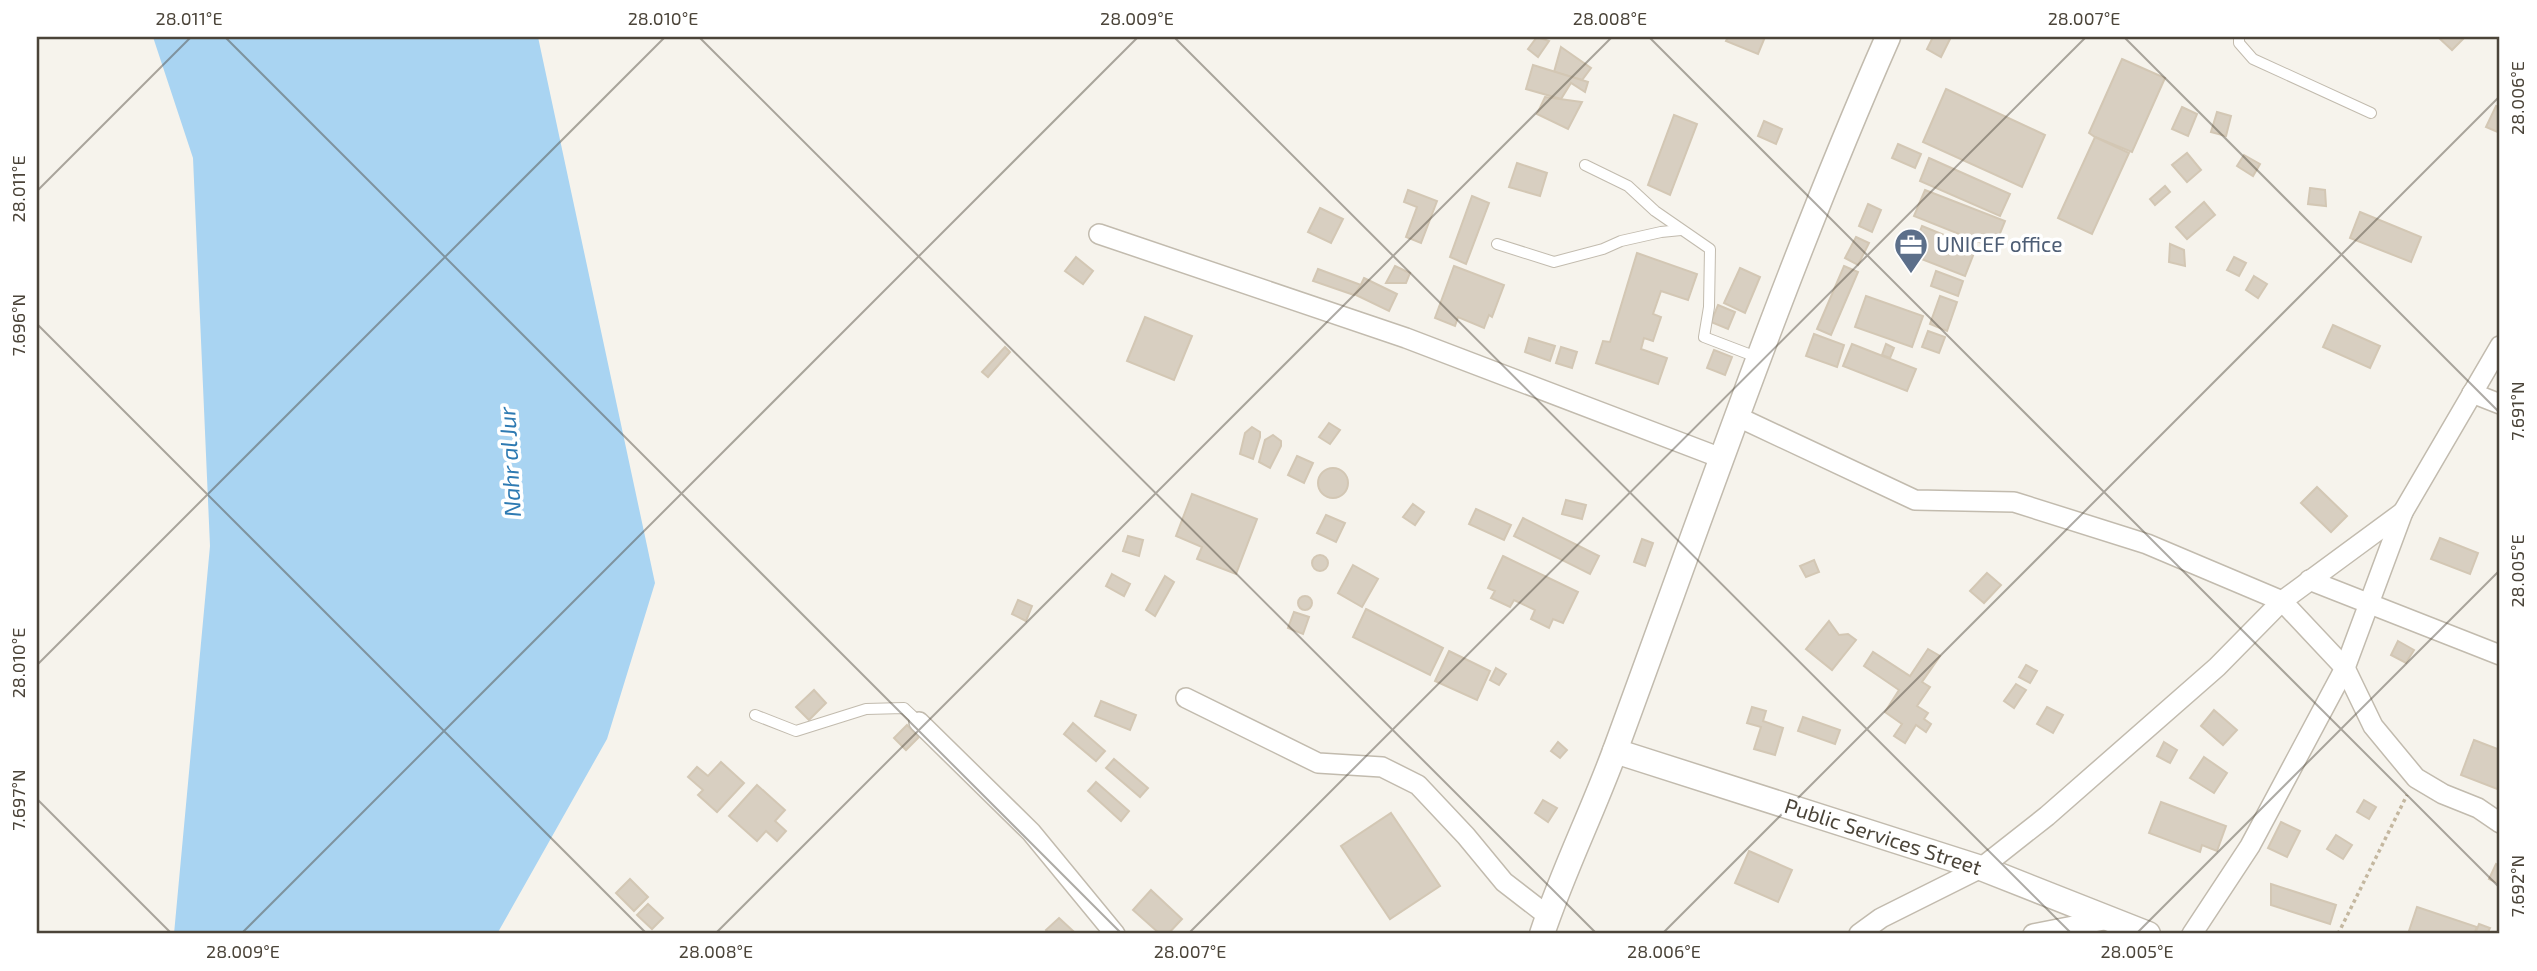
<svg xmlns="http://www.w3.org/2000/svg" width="2537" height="971" font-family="'Exo 2',sans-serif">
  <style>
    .water { fill: #a9d4f2 }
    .building { fill: #d8cfc1; stroke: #d3c7b4; stroke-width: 2 }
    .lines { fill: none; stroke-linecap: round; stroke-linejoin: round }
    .service-casing { stroke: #c2bbae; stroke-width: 12 }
    .minor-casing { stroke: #c2bbae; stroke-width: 22 }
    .tertiary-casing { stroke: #c2bbae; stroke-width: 27 }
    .path { stroke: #c4b79f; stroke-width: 3.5; stroke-dasharray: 3.5 3.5; stroke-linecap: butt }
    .service { stroke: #fff; stroke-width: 10 }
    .minor { stroke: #fff; stroke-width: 19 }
    .tertiary { stroke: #fff; stroke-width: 24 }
    .ticks { fill: none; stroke: #4b4439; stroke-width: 2; stroke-opacity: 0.45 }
    .labels { text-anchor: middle; stroke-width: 7; stroke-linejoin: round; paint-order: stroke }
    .service-label { font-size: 21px; fill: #4e5e75; stroke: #fff; text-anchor: start }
    .street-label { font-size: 21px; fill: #4b4439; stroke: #fff }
    .water-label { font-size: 23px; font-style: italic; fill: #2e7ab2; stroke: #fff }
    .neatline { fill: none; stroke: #4b4439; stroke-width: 2.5 }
    .ticks-label { font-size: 18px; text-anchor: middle; fill: #4b4439 }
  </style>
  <rect width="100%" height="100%" fill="#f6f3ec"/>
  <!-- water -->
  <polygon class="water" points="153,37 538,37 655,583 607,739 497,934 174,934 210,546 193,158"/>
  <!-- building -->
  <g class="building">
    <polygon points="1537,37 1549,41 1538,57 1528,49"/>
    <polygon points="1728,37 1765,37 1758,54 1726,41"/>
    <polygon points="1933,37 1951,37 1941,57 1927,49"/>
    <polygon points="2438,37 2465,37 2452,50"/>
    <polygon points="1561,47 1591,68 1582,80 1554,72"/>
    <polygon points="2122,59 2165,78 2132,152 2095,137 2089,133"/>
    <polygon points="1533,65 1588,82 1585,92 1571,83 1561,99 1526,89"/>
    <polygon points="1946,89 2045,135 2022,187 1923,142"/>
    <polygon points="1545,97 1582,102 1568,129 1537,114"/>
    <polygon points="2496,106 2500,108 2500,133 2486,127"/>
    <polygon points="2182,107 2197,114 2188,136 2172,129"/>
    <polygon points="2217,112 2231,116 2226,136 2211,132"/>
    <polygon points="1674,115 1697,124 1670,195 1648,185"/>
    <polygon points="1764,121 1782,129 1776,144 1758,136"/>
    <polygon points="2095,137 2129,153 2092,234 2058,218"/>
    <polygon points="1898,144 1921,154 1915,168 1892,158"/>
    <polygon points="2187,153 2201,170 2187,182 2172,165"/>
    <polygon points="2244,155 2260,164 2253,176 2237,166"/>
    <polygon points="1929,158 2010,194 2000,216 1920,181"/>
    <polygon points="1517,163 1547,173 1540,196 1509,187"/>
    <polygon points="2165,186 2170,192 2155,205 2150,199"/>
    <polygon points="2310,188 2325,190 2326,206 2308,204"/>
    <polygon points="1408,190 1437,201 1421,243 1406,237 1417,207 1404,202"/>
    <polygon points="1925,190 2005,221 1994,248 1914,216"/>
    <polygon points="1472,196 1489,203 1466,264 1450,257"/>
    <polygon points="2204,202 2215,215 2187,239 2176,227"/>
    <polygon points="1868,204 1881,210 1872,232 1859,226"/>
    <polygon points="1320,208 1343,219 1331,243 1308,232"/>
    <polygon points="2360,212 2421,237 2411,262 2350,238"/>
    <polygon points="1922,226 1976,248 1965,276 1911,255"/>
    <polygon points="1856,237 1869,243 1858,265 1845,258"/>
    <polygon points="2170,244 2184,250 2185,266 2169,262"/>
    <polygon points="1637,253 1697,274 1688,300 1661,291 1653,314 1661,317 1653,341 1644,338 1641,349 1667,358 1658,384 1596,363 1603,341 1610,342"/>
    <polygon points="1076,257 1093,271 1083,284 1065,271"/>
    <polygon points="2234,257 2246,263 2239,276 2227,270"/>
    <polygon points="1395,266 1410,273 1406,283 1386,283"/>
    <polygon points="1454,266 1504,285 1492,317 1489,315 1484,328 1458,317 1455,326 1435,318"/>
    <polygon points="1844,266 1858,272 1831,335 1817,329"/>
    <polygon points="1740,268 1760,277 1745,313 1724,303"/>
    <polygon points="1318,269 1361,285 1354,295 1313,281"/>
    <polygon points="1936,271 1963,281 1958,296 1931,286"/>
    <polygon points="2254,276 2267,284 2258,298 2246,290"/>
    <polygon points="1364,278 1397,294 1389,311 1356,295"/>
    <polygon points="1866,296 1923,316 1912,347 1855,327"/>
    <polygon points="1940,296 1957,302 1947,331 1930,324"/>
    <polygon points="1718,305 1735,312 1728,329 1711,322"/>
    <polygon points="1145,317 1192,336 1174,380 1127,361"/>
    <polygon points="2333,325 2380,346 2370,368 2323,347"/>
    <polygon points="1928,331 1945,337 1939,353 1922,347"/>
    <polygon points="1814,334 1844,345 1837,367 1806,356"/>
    <polygon points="1529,338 1555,346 1550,361 1525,352"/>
    <polygon points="1852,344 1916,369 1907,391 1843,366"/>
    <polygon points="1886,344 1894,348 1890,358 1882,355"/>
    <polygon points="1005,347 1010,352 988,377 982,372"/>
    <polygon points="1561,347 1577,352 1572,368 1556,363"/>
    <polygon points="1714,350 1732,357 1725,375 1707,368"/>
    <polygon points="1329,423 1340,430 1330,444 1319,437"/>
    <polygon points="1252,427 1260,432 1260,437 1253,459 1240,454 1245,433"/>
    <polygon points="1273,435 1281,441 1281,446 1270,468 1259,462 1265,440"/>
    <polygon points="1297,456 1313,463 1304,483 1288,475"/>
    <circle cx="1333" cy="483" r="15"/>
    <polygon points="2317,487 2347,516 2331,532 2301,503"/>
    <polygon points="1192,494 1257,519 1236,574 1197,559 1202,547 1176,536"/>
    <polygon points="1566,500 1586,505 1582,519 1562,514"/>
    <polygon points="1413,504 1424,512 1415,525 1403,517"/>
    <polygon points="1476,509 1511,525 1504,540 1469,524"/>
    <polygon points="1326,515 1345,523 1336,542 1317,533"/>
    <polygon points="1523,518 1599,556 1590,574 1514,536"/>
    <polygon points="1128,536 1143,540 1139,556 1123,551"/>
    <polygon points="2440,538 2478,553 2470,574 2431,559"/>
    <polygon points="1642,539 1653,543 1645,566 1634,562"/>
    <circle cx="1320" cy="563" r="8"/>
    <polygon points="1503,556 1578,592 1563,623 1553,619 1549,628 1531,619 1535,610 1514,600 1510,607 1491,598 1495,591 1488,588"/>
    <polygon points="1814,560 1819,572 1806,577 1800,566"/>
    <polygon points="1353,565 1378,579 1362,607 1338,593"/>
    <polygon points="1987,573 2001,585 1984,603 1970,591"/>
    <polygon points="1112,574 1130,584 1124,596 1106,586"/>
    <polygon points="1165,576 1174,582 1155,616 1146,610"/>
    <circle cx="1305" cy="603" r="7"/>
    <polygon points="1018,600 1032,606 1026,621 1012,614"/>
    <polygon points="1366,609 1443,648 1430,675 1353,637"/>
    <polygon points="1294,612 1309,617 1303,634 1288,628"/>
    <polygon points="1829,621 1839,635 1848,634 1856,640 1832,670 1806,649"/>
    <polygon points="2398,641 2414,650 2406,663 2391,655"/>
    <polygon points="1928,649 1940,656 1922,682 1930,687 1917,706 1928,713 1924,719 1931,724 1926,732 1916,725 1905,743 1894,736 1902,724 1885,712 1899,690 1864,666 1873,652 1910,676"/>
    <polygon points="1449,651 1490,671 1477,700 1435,681"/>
    <polygon points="2026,665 2037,671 2030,683 2019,677"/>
    <polygon points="1496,668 1506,674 1499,685 1490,680"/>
    <polygon points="2016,684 2026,690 2014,708 2004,701"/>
    <polygon points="814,690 826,703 809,720 796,707"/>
    <polygon points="1101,701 1136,715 1130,730 1095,716"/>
    <polygon points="1752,707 1766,711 1763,721 1783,728 1775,755 1754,749 1761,727 1747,723"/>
    <polygon points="2047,707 2063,715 2053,733 2037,724"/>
    <polygon points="2214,710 2237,730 2223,745 2201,726"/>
    <polygon points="1803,717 1840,730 1835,744 1798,731"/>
    <polygon points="1073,723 1105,751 1096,761 1064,734"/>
    <polygon points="907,725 919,737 906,750 894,738"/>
    <polygon points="2474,740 2500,750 2500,790 2461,775"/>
    <polygon points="1558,742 1567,750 1560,758 1551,751"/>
    <polygon points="2164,742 2177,750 2170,763 2157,756"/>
    <polygon points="2204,757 2227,773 2214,793 2190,778"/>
    <polygon points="1114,759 1148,788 1140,797 1106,768"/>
    <polygon points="721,762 744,783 717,812 698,795 703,790 688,777 697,767 708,776"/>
    <polygon points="1096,782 1129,811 1121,821 1088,791"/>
    <polygon points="757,785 785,810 775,821 786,831 777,841 766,831 757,841 729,816"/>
    <polygon points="1543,800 1557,808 1548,822 1535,813"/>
    <polygon points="2364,800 2376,807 2369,819 2357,812"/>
    <polygon points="2161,802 2226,826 2217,851 2202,845 2200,852 2149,833"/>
    <polygon points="1391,813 1440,886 1390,919 1341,846"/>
    <polygon points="2281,822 2300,831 2287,857 2268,848"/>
    <polygon points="2336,835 2352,845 2343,859 2327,849"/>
    <polygon points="1749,851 1792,870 1778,902 1735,883"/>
    <polygon points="2496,864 2500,867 2500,884 2489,879"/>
    <polygon points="630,879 648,897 634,911 616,893"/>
    <polygon points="2271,884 2336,905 2330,924 2271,905"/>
    <polygon points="1151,890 1182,919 1168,934 1160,934 1133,910"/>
    <polygon points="648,904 663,918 652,929 637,915"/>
    <polygon points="2417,907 2477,927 2474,934 2408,934"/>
    <polygon points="1059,918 1073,931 1069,934 1050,934 1046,930"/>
    <polygon points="2479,924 2490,928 2487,934 2475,934"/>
  </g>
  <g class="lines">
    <!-- service casing -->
    <g class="service-casing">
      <g id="service">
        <polyline points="2239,37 2239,43 2253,59 2371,113"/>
        <polyline points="1585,165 1628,186 1655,211 1710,249 1709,307 1704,337 1759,358"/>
        <polyline points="1497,244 1554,262 1603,249 1621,241 1661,232 1681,230"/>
        <polyline points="755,715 796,731 866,709 904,708 919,722"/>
      </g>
    </g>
    <!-- minor casing -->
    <g class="minor-casing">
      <g id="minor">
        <polyline points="1099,234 1406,338 1721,458"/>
        <polyline points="2472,393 2500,404"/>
        <polyline points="1736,416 1915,500 2014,502 2147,544 2282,601 2345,668 2373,726 2416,778 2443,794 2478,808 2500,823"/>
        <polyline points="2309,580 2500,655"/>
        <polyline points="1186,698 1318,763 1382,767 1418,785 1466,836 1504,882 1548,916"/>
        <polyline points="919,722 1031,832 1115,934"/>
        <polyline points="1859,934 1881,918 1981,868 2047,816 2217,667 2282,601 2403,512"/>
        <polyline points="2033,934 2109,919"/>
        <polyline points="2192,934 2250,846 2345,668 2403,512 2500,346"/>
      </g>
    </g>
    <!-- tertiary casing -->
    <g class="tertiary-casing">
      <g id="tertiary">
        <polyline points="1615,751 1981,868 2148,934"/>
        <path d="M1542 934C1563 871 1593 811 1616 748 1704 509 1786 269 1888 37"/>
      </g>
    </g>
    <!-- path -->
    <polyline class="path" points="2338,934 2407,795"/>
    <!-- service -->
    <use href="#service" class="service"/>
    <!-- minor -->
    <use href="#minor" class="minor"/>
    <!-- tertiary -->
    <use href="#tertiary" class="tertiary"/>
  </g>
  <!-- ticks -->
  <path class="ticks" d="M225 37 1122 934M699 37 1597 934M1174 37 2072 934M1649 37 2500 888M2124 37 2500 413M37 191 191 37M37 324 647 934M37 665 665 37M37 799 172 934M241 934 1138 37M715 934 1612 37M1188 934 2086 37M1662 934 2500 96M2136 934 2500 570"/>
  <!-- icons -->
  <defs>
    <g id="office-pin" transform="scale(1.75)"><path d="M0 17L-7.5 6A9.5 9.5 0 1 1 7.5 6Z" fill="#5c6f8a" stroke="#fff"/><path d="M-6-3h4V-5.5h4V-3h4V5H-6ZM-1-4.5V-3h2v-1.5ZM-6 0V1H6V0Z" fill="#fff"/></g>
  </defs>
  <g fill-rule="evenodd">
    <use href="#office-pin" x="1911" y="245"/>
  </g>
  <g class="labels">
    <!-- service labels -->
    <g class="service-label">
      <text x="1936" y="252">UNICEF office</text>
    </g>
    <!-- street labels -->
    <g class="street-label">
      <text transform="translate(1883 837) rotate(18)" y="7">Public Services Street</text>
    </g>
    <!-- water labels -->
    <g class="water-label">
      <text transform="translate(510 462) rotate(-93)" y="8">Nahr al Jur</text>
    </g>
  </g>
  <!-- border -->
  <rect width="2537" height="971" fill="none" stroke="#ffffff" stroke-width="77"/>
  <rect x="38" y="38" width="2460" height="894" class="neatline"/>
  <g class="ticks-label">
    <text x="189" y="25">28.011°E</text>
    <text x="663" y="25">28.010°E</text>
    <text x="1137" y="25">28.009°E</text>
    <text x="1610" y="25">28.008°E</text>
    <text x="2084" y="25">28.007°E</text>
    <text transform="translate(2518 98) rotate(-90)" y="6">28.006°E</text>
    <text transform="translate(19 189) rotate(-90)" y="6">28.011°E</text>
    <text transform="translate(19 325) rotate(-90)" y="6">7.696°N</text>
    <text transform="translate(2518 411) rotate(-90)" y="6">7.691°N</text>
    <text transform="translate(2518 571) rotate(-90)" y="6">28.005°E</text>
    <text transform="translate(19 663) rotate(-90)" y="6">28.010°E</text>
    <text transform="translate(19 800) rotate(-90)" y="6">7.697°N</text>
    <text transform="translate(2518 886) rotate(-90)" y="6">7.692°N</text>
    <text x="243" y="958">28.009°E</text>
    <text x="716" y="958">28.008°E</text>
    <text x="1190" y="958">28.007°E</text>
    <text x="1664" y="958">28.006°E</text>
    <text x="2137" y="958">28.005°E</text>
  </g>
</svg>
